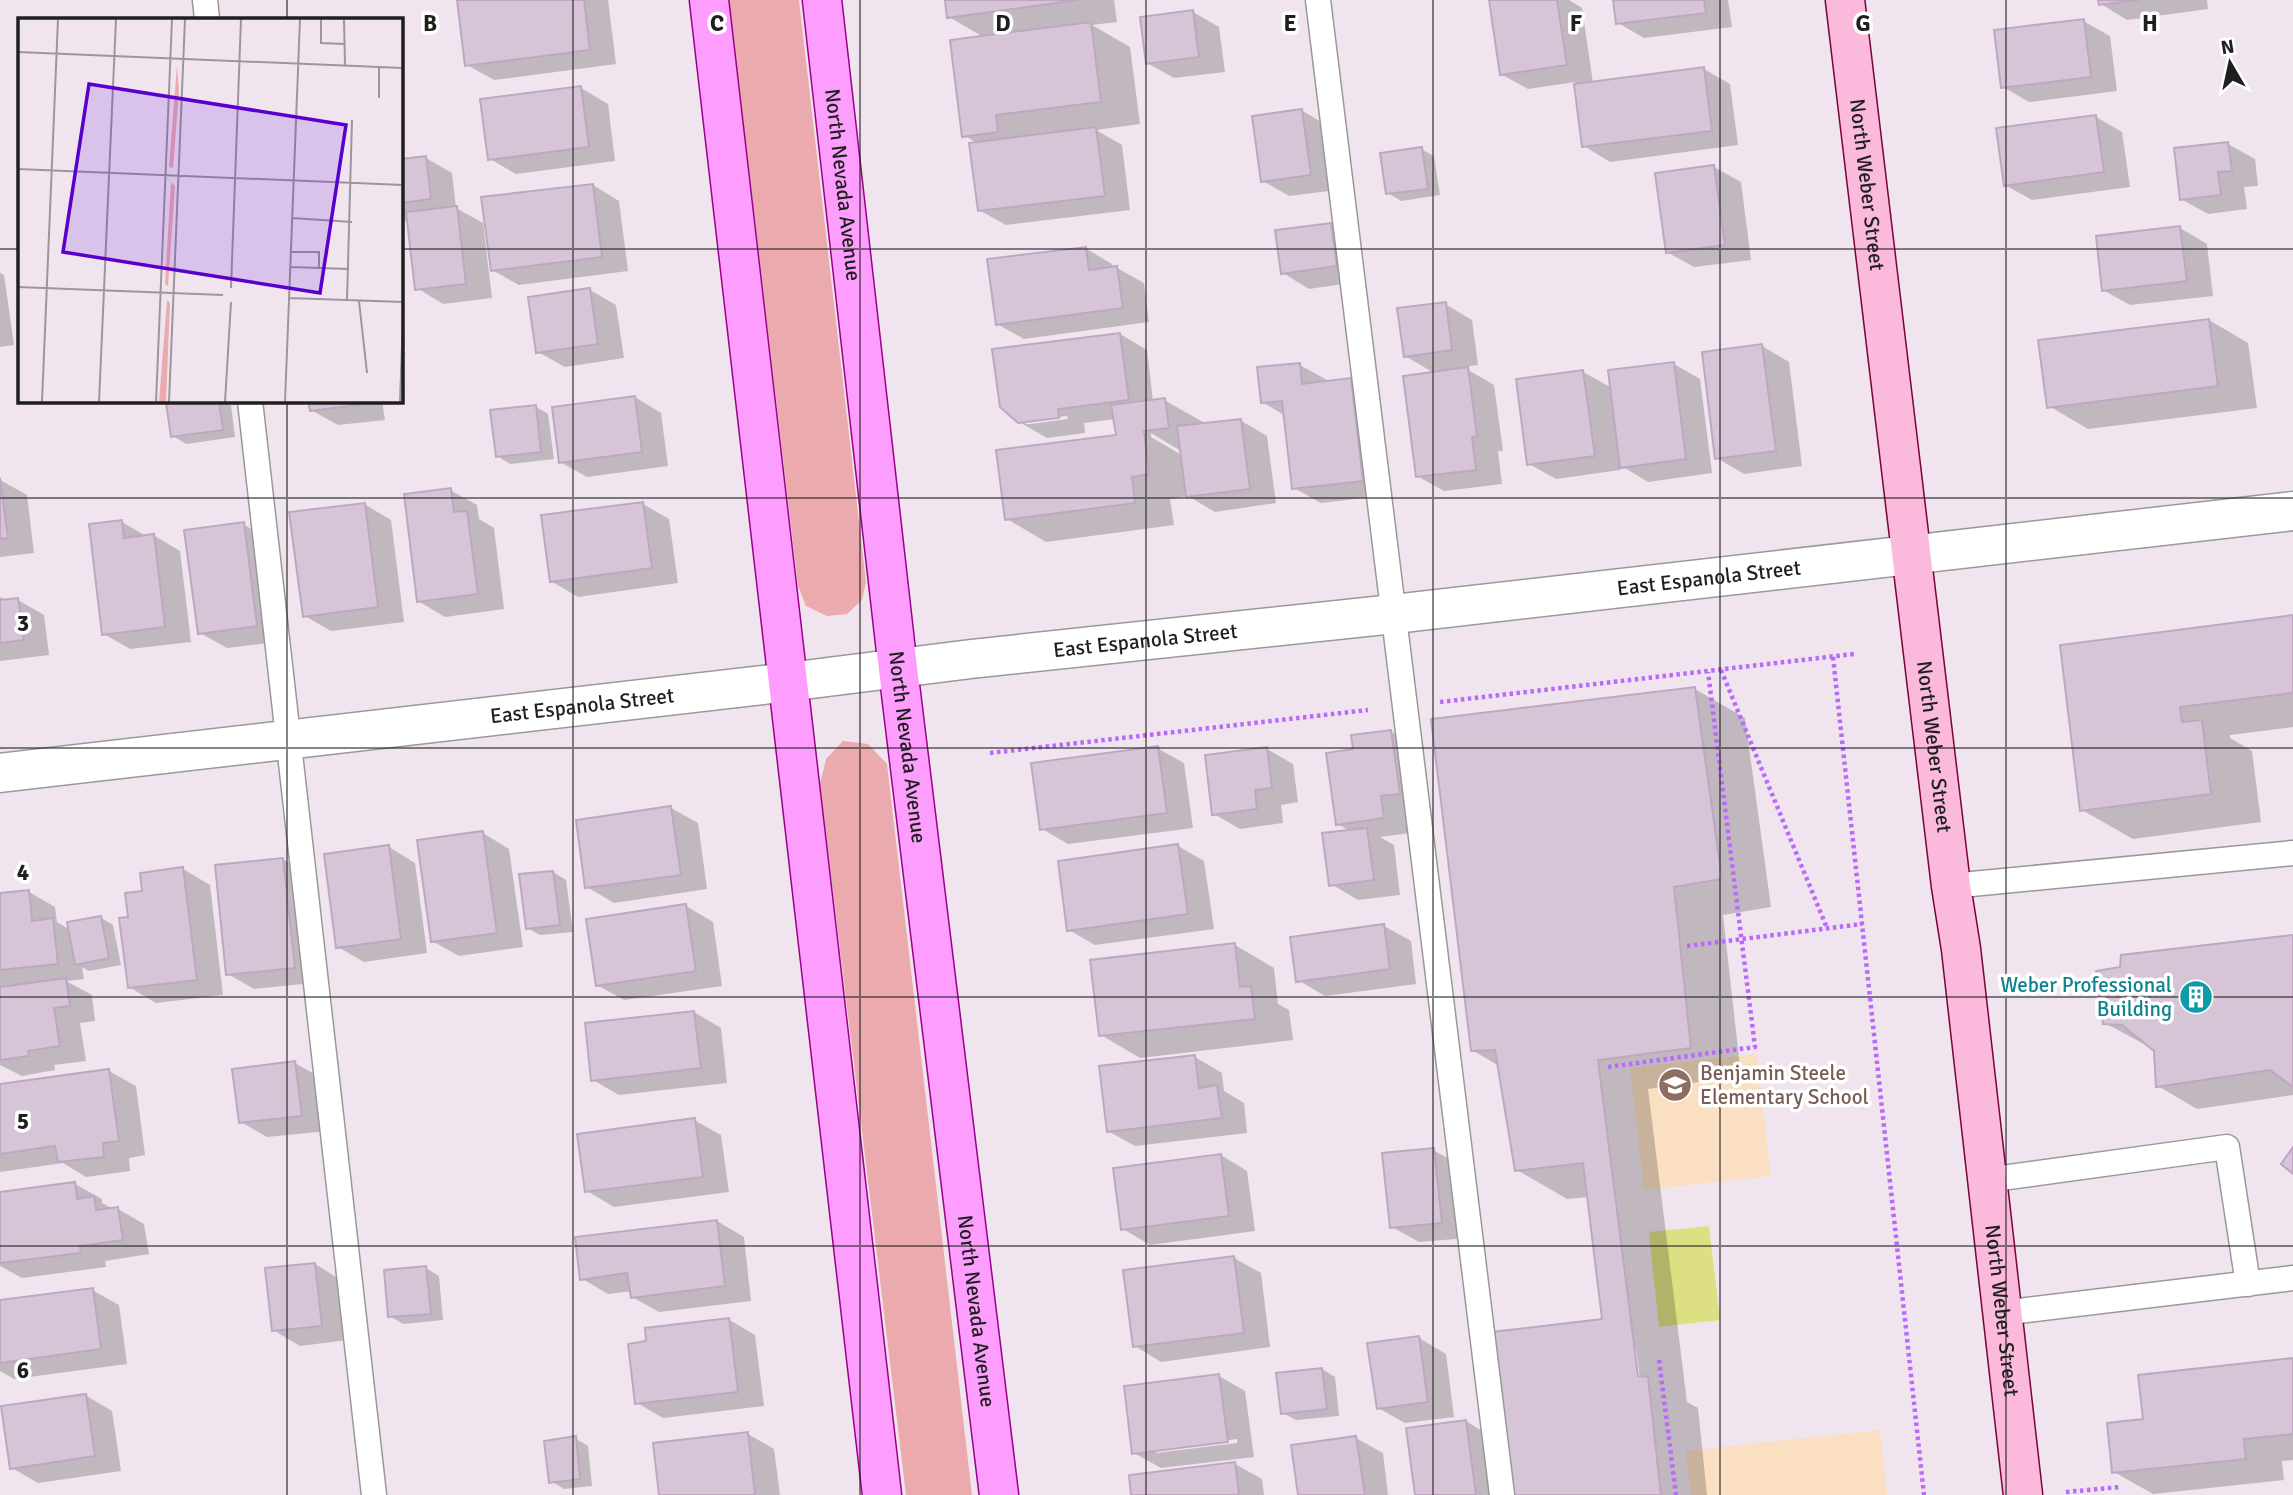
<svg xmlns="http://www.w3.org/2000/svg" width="2293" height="1495" font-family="Signika,sans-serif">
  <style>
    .grass { fill: #ebabae }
    .park { fill: #fadfc2 }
    .pitch { fill: #dce082 }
    .shadow { fill: #0003; fill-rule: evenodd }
    .building { fill: #d5c5d7; stroke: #bfa7c2; stroke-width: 2 }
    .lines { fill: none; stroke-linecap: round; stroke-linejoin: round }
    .lane-casing { stroke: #999; stroke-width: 27 }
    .street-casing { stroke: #999; stroke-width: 41 }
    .secondary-casing { stroke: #790339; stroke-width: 41 }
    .primary-casing { stroke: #9a008a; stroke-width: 41 }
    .path { stroke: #b96afc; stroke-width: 4.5; stroke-dasharray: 3.5 3.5; stroke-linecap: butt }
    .lane { stroke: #fff; stroke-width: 24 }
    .street { stroke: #fff; stroke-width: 38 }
    .secondary { stroke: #fbb9db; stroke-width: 38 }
    .primary { stroke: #fd9dfd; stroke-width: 38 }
    .grid { fill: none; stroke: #1f1f1f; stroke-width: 2; stroke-opacity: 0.55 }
    .labels { text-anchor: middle; stroke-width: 7; stroke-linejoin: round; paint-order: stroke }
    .street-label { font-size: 21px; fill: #1f1f1f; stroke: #fff }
    .culture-label { font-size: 21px; fill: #0d838f; stroke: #fff; text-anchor: end }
    .education-label { font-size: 21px; fill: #785e54; stroke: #fff; text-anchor: start }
    .inset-road { fill: none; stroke: #9c969c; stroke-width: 2 }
    .view { fill: #5a00ce; fill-opacity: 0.15; stroke: #5a00ce; stroke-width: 3.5 }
    .inset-edge { fill: none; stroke: #1f1f1f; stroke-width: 3.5 }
    .grid-label { font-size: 23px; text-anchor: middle; font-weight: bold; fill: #1f1f1f; stroke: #fff; stroke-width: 7; stroke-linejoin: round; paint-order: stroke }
  </style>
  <rect width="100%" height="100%" fill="#f0e5ef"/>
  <!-- grass -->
  <g class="grass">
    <polygon points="729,0 799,0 866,582 862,600 847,614 827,616 806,606 798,586"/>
    <polygon points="843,741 868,744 887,764 972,1495 906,1495 820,784 826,759"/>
  </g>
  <!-- park -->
  <g class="park">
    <polygon points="1757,1054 1771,1176 1644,1190 1630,1068"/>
    <polygon points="1880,1430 1887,1495 1691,1495 1686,1451"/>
  </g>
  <!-- pitch -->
  <polygon class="pitch" points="1709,1226 1720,1320 1659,1327 1649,1232"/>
  <!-- shadow -->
  <g class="shadow">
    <polygon points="459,0 608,0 616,64 494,80 467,65"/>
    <polygon points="946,0 1114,0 1117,22 1092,25 1130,47 1140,124 1096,130 1122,145 1130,210 1006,225 979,210 978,144 964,135 985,38 949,17"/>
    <polygon points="1504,0 1569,0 1582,8 1593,83 1704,69 1730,84 1738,145 1610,162 1584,146 1575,82 1528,89 1501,74"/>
    <polygon points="1615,0 1728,0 1732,27 1644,38 1618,23"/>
    <polygon points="2100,0 2207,0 2208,9 2127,20 2101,4"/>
    <polygon points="1193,12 1219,27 1225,72 1174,78 1147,63"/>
    <polygon points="2083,21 2110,36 2117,91 2029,102 2003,87"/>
    <polygon points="581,88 608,104 615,161 516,174 490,159"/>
    <polygon points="1301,110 1328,126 1337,190 1289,196 1263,181"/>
    <polygon points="2096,117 2122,132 2130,187 2032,200 2005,185"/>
    <polygon points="2228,144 2255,159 2258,186 2244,187 2247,209 2208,214 2181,199"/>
    <polygon points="1421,149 1434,156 1440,195 1401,201 1388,193"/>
    <polygon points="426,158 452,173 456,208 483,223 492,298 443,304 417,288 408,220 401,221 401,161"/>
    <polygon points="1714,167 1741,182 1751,260 1694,267 1667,252"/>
    <polygon points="593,185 619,201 628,271 519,285 492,270"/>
    <polygon points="1330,225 1357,240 1363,281 1309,289 1283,273"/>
    <polygon points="2180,228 2207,244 2213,296 2130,305 2103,290"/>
    <polygon points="1085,248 1112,264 1113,268 1117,268 1144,283 1149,322 1024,339 997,324"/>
    <polygon points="0,273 4,275 14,345 0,347"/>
    <polygon points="590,290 616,305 624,358 565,367 538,352"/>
    <polygon points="1445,304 1472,320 1478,365 1463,367 1494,385 1503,451 1498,451 1502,484 1444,491 1417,476 1436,374 1405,356"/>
    <polygon points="2209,320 2248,343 2257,408 2088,429 2049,406"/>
    <path d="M1120 334 1147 350 1153 401 1164 400 1203 422 1204 425 1240 420 1267 436 1276 503 1215 512 1188 496 1170 499 1174 525 1046 542 1007 519 1118 436 1115 419 1084 423 1085 433 1047 438 1019 422ZM1067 416 1068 419 1031 424H1026L1023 421ZM1151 433 1186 454 1185 457 1151 437Z"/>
    <polygon points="1762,346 1789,362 1802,466 1744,474 1717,458"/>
    <polygon points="1674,364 1700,379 1712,473 1648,482 1620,465 1620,470 1556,479 1529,464 1583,372 1612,388"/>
    <polygon points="1300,365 1327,380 1327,383 1351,380 1377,395 1388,495 1321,503 1294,488 1286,416 1262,402"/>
    <polygon points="635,397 661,413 668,466 587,477 560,462"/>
    <polygon points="196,401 223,401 231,405 235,437 186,444 173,436 168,404"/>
    <polygon points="310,401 382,401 385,420 338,425 311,410"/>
    <polygon points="535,406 548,414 554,459 510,464 497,456"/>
    <polygon points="0,480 27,495 34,553 0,557"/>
    <polygon points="450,490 477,505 479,519 494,528 504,609 445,617 418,601"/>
    <polygon points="364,504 391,520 404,622 331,631 305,616"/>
    <polygon points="643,504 669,519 678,583 578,597 551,581"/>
    <polygon points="122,522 146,536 153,535 180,551 191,642 130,649 104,634"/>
    <polygon points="243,524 270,540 283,641 227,648 200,633"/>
    <polygon points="0,597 7,601 18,600 44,615 49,655 0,661"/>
    <polygon points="2293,617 2293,727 2230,735 2230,738 2252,751 2261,822 2133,839 2082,810 2062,646"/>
    <path d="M1695 689 1745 718 1771 907 1723 915 1741 1076 1648 1089 1687 1402 1698 1408 1707 1495H1514L1604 1320 1589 1197 1567 1199 1517 1170 1499 1066 1472 1050ZM1633 1349H1636L1641 1385H1637Z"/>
    <polygon points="1390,731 1417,747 1410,833 1380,837 1394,845 1400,895 1358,900 1331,884 1351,832 1338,824"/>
    <polygon points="1157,748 1184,763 1193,828 1068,844 1042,829"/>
    <polygon points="1267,749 1293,764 1298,802 1281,805 1283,823 1240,829 1214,814"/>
    <polygon points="671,808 698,823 707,889 614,903 587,887"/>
    <polygon points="483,833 509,849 523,947 459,956 432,941"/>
    <polygon points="1178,846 1204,861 1214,929 1095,945 1069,930"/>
    <polygon points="389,847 415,863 427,953 364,962 338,947"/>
    <polygon points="283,859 309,875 321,982 254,989 228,974"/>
    <polygon points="183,869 210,885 223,995 156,1003 129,987 130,918 144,892"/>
    <polygon points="553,872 566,880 573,932 540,935 527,928"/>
    <polygon points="29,892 55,907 57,922 70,930 100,917 113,925 121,965 89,971 82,967 84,979 66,981 92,995 95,1021 80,1023 86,1061 54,1065 55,1070 22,1076 0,1065 0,895"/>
    <polygon points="686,906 713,922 722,986 624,1000 597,985"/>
    <polygon points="1384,926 1411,941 1416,984 1325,996 1298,980"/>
    <polygon points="2293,936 2293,1095 2197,1109 2158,1086 2155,1050 2105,1023"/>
    <polygon points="1235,945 1274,968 1278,1004 1289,1010 1293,1040 1140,1058 1101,1035"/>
    <polygon points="694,1012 721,1028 727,1083 619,1095 593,1080"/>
    <polygon points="1195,1057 1222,1073 1224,1091 1244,1103 1247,1133 1135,1146 1108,1131"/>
    <polygon points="295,1063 321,1078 328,1131 267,1137 241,1122"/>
    <polygon points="109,1071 136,1086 145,1155 129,1158 130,1171 86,1177 63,1163 0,1172 0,1086"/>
    <polygon points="694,1120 721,1135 729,1192 614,1207 587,1191"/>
    <polygon points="1433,1150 1460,1165 1468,1238 1419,1242 1392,1227"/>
    <polygon points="1221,1155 1247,1171 1255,1231 1150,1245 1123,1229"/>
    <polygon points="75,1184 102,1199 102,1203 113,1209 118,1209 144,1224 149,1254 105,1261 106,1267 22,1278 0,1266 0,1194"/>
    <polygon points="717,1221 744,1237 751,1301 659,1312 632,1297 632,1291 608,1294 581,1278"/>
    <polygon points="1234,1258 1261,1273 1270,1347 1161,1362 1135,1346"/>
    <polygon points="315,1264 341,1280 348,1340 300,1346 273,1330"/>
    <polygon points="426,1268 439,1276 443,1320 403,1324 390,1316"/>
    <polygon points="92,1290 119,1305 127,1364 14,1379 0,1371 0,1301"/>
    <polygon points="728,1319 755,1335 764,1406 663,1418 637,1403 648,1342"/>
    <polygon points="1419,1338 1446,1354 1454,1417 1405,1423 1378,1408"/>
    <polygon points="2293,1360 2293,1460 2282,1461 2284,1480 2153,1494 2114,1472 2145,1421"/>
    <polygon points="1322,1369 1335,1377 1339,1416 1296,1420 1283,1413"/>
    <path d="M1219 1376 1245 1391 1254 1457 1161 1468 1134 1453ZM1237 1439V1443L1156 1453V1449Z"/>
    <polygon points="85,1395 112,1411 121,1471 38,1483 12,1468"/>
    <polygon points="1466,1421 1492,1437 1500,1495 1417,1495"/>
    <polygon points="748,1434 774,1449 780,1495 661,1495"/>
    <polygon points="575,1438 588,1446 592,1486 564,1489 551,1481"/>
    <polygon points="1356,1438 1383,1453 1388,1495 1300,1495"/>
    <polygon points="1235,1464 1262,1479 1264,1495 1133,1495"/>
  </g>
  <!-- building -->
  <g class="building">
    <polygon points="457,0 584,0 590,50 465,66"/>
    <polygon points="945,0 1078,0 947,18"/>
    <polygon points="1489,0 1557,0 1567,65 1500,75"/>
    <polygon points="1613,0 1704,0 1706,13 1616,24"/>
    <polygon points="2098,0 2139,0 2099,5"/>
    <polygon points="1193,10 1199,57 1146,64 1140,17"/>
    <polygon points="2084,19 2091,77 2001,88 1994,30"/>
    <polygon points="1091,22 1101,102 996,115 998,132 962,137 950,40"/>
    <polygon points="1704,67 1712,131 1582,147 1574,84"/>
    <polygon points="581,86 589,147 488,160 480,99"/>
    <polygon points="1302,109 1311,175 1261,182 1252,116"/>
    <polygon points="2096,115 2104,172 2004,186 1996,128"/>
    <polygon points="1096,127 1105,196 978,211 969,143"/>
    <polygon points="2228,142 2232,171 2218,172 2221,195 2180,200 2174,148"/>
    <polygon points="1422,147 1428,189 1386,194 1380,153"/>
    <polygon points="426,156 431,199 401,203 401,159"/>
    <polygon points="1714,165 1725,245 1666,253 1655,173"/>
    <polygon points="593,184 602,257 491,271 481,197"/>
    <polygon points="457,206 466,284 415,290 406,212"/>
    <polygon points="1331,223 1337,266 1281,274 1275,230"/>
    <polygon points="2180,226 2187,281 2102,291 2096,236"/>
    <polygon points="1086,247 1089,270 1117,266 1123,308 996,325 987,259"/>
    <polygon points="590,288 598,344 536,353 528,297"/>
    <polygon points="1446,302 1452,350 1404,357 1397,308"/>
    <polygon points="2209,319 2218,386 2047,408 2038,340"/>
    <polygon points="1120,333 1129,400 1058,409 1059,418 1018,423 1000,407 992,349"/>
    <polygon points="1762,344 1776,451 1715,459 1702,352"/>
    <polygon points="1674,362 1686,459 1620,468 1608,370"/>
    <polygon points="1300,363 1302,384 1351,378 1363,481 1292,489 1282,401 1261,403 1257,367"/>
    <polygon points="1468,367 1477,436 1472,437 1476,470 1416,477 1403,376"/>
    <polygon points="1583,370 1595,456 1527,465 1516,379"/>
    <polygon points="635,396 642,452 559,463 552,407"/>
    <polygon points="1165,398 1169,428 1144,431 1149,474 1132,477 1135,503 1005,520 996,450 1116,435 1111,405"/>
    <polygon points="182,401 219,401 223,430 171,437 166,403"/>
    <polygon points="308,401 358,401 359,405 310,411"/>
    <polygon points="536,405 541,452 496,457 490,410"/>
    <polygon points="1241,419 1250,489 1186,497 1177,426"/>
    <polygon points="0,478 8,538 0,539"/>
    <polygon points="451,488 454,512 467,511 478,594 417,602 404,494"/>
    <polygon points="643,502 652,568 550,582 541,515"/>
    <polygon points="365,503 378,607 303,617 289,512"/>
    <polygon points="122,520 124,538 154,534 165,627 102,635 89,524"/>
    <polygon points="244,522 257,626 198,634 184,530"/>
    <polygon points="18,598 24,640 0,643 0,600"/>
    <polygon points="2293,615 2293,693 2180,707 2182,722 2202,720 2211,794 2080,811 2060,645"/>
    <polygon points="1695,687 1722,879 1674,887 1691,1048 1598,1060 1638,1376 1648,1377 1661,1495 1512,1495 1492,1332 1602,1319 1583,1163 1515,1171 1495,1050 1471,1051 1431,719"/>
    <polygon points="1391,730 1400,794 1381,796 1384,818 1336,825 1326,753 1353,749 1351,735"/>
    <polygon points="1158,746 1167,813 1040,830 1031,763"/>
    <polygon points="1267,747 1272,788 1255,790 1257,809 1212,815 1205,755"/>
    <polygon points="671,806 681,875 585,888 576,820"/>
    <polygon points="1367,828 1374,880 1329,886 1322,833"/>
    <polygon points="483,831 497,933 431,942 417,840"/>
    <polygon points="1178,844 1188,914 1067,931 1058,861"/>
    <polygon points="389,845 401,939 336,948 324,854"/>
    <polygon points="283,858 295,968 226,975 215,865"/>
    <polygon points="183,867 197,980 128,988 119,918 128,917 125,893 142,891 140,873"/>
    <polygon points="553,871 560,925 526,929 519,874"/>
    <polygon points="29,890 32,921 53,918 58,964 0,970 0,893"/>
    <polygon points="686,904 696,971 596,986 586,919"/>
    <polygon points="101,916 109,958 75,965 67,922"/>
    <polygon points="1384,924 1390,969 1296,982 1290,937"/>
    <polygon points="2293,935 2293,1087 2270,1070 2156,1087 2154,1051 2122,1025 2103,1024 2096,971 2120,967 2121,955"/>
    <polygon points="1235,943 1240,987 1251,986 1255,1019 1099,1036 1090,960"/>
    <polygon points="66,978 70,1006 54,1008 60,1046 28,1051 29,1056 0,1060 0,987"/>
    <polygon points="694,1011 701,1068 591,1081 585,1023"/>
    <polygon points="1195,1055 1199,1088 1217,1085 1222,1118 1107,1132 1099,1066"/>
    <polygon points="295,1061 302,1116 239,1123 232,1069"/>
    <polygon points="109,1069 119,1141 103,1143 104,1157 58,1162 55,1146 0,1154 0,1084"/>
    <polygon points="695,1118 703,1177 585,1192 577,1134"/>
    <polygon points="2293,1147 2293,1174 2281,1164"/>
    <polygon points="1434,1148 1442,1223 1390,1228 1382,1153"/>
    <polygon points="1221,1154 1229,1216 1121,1230 1113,1168"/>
    <polygon points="75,1182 77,1199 94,1196 96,1210 118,1207 123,1240 80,1246 81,1253 0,1263 0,1192"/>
    <polygon points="717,1220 725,1286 631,1298 627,1273 580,1280 575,1237"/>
    <polygon points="1234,1256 1244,1333 1133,1347 1123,1270"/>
    <polygon points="315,1263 322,1326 272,1331 265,1268"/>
    <polygon points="426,1266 431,1314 388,1317 384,1270"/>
    <polygon points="93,1288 101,1349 0,1363 0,1300"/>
    <polygon points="729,1318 738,1392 635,1404 628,1344 646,1341 645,1328"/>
    <polygon points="1419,1336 1428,1402 1377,1409 1367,1343"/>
    <polygon points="2293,1358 2293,1434 2244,1439 2246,1459 2112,1473 2107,1423 2143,1419 2138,1375"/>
    <polygon points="1322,1368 1327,1409 1281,1414 1276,1373"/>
    <polygon points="1219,1374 1228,1442 1132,1454 1124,1386"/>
    <polygon points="86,1394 95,1456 10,1469 1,1406"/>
    <polygon points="1466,1420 1476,1495 1415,1495 1406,1428"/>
    <polygon points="748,1432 755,1495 659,1495 653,1443"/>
    <polygon points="576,1436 580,1479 549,1483 544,1441"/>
    <polygon points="1356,1436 1365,1495 1298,1495 1291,1445"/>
    <polygon points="1235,1462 1239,1495 1131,1495 1129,1475"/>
  </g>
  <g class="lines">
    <!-- lane casing -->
    <g class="lane-casing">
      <g id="lane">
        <polyline points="205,0 207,19"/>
        <polyline points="1318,0 1502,1495"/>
        <polyline points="250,401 374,1495"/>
        <polyline points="1951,886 2293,853"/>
        <polyline points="1987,1180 2227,1147 2248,1284"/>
        <polyline points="2002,1313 2293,1278"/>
      </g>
    </g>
    <!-- street casing -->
    <g class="street-casing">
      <g id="street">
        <path id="s1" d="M0 773 788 682 971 659 1394 614 2293 511"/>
      </g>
    </g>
    <!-- secondary casing -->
    <g class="secondary-casing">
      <g id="secondary">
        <path id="s2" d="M1845 0 1951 886 1961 949 2023 1495"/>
      </g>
    </g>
    <!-- primary casing -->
    <g class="primary-casing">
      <g id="primary">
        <polyline points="709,0 882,1495"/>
        <path id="s3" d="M822 0 898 669 999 1495"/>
      </g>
    </g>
    <!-- path -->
    <g class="path">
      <polyline points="1833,657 1924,1495"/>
      <polyline points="1721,670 1827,928"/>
      <polyline points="1440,702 1854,654"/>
      <polyline points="990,753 1368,710"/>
      <polyline points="1687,946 1862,924"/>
      <polyline points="1608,1067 1755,1047 1708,672"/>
      <polyline points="1659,1360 1676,1495"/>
      <polyline points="2066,1492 2120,1487"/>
    </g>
    <!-- lane -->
    <use href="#lane" class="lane"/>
    <!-- street -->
    <use href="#street" class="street"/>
    <!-- secondary -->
    <use href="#secondary" class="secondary"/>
    <!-- primary -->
    <use href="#primary" class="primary"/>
  </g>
  <!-- grid -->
  <path class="grid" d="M287 0V19M573 0V1495M860 0V1495M1146 0V1495M1433 0V1495M1720 0V1495M2006 0V1495M0 249H19M401 249H2293M287 401V1495M0 498H2293M0 748H2293M0 997H2293M0 1246H2293"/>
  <!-- icons -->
  <defs>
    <g id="building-disc" transform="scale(1.75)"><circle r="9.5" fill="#0f9aa8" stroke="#fff"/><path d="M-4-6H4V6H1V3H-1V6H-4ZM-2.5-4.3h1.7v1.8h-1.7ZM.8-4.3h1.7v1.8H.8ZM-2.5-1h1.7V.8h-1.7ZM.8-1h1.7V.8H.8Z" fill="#fff"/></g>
    <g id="school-disc" transform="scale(1.75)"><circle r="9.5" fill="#8d6e63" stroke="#fff"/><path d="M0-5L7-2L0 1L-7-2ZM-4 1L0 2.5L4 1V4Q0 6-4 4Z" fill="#fff"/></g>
  </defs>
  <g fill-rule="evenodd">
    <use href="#building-disc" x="2196" y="997"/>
    <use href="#school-disc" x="1675" y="1085"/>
  </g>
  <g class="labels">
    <!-- street labels -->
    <g class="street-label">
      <text dy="7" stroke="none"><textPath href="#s2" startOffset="186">North Weber Street</textPath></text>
      <text dy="7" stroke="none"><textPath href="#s3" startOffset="186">North Nevada Avenue</textPath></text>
      <text dy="7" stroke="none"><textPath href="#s1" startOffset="1720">East Espanola Street</textPath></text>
      <text dy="7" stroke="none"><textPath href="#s1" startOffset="1153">East Espanola Street</textPath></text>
      <text dy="7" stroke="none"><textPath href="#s1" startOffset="586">East Espanola Street</textPath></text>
      <text dy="7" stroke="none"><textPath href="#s2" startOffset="752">North Weber Street</textPath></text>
      <text dy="7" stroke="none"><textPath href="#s3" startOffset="752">North Nevada Avenue</textPath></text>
      <text dy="7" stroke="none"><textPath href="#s2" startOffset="1320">North Weber Street</textPath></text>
      <text dy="7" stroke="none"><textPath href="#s3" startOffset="1320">North Nevada Avenue</textPath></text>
    </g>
    <!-- culture labels -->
    <g class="culture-label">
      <text x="2172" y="992">Weber Professional<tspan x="2172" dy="24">Building</tspan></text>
    </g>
    <!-- education labels -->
    <g class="education-label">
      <text x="1700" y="1080">Benjamin Steele<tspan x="1700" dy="24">Elementary School</tspan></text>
    </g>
  </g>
  <!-- overview -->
  <g transform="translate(18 18)">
    <rect width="385" height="385" fill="#f0e5ef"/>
    <path d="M159 47 161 74 155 150 151 149ZM153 164 157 168 150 268 147 266ZM149 282 152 285 148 384H141Z" fill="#ebabae"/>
    <path class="inset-road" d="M303 1V25L327 26M326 1 327 47M0 34 385 50M361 49V80M0 151 385 167M274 200 334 204M273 234H301V250M273 249 331 251M0 269 205 277M213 270 223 1M271 280 385 284M329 282 334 102M341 283 349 355M24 384 40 1M81 384 98 1M138 384 154 1M151 384 167 1M207 384 213 284M267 384 282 1M382 384 385 297"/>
    <path class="view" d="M71 66 328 107 302 275 45 234Z"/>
    <rect width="385" height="385" class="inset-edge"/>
  </g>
  <g class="grid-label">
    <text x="430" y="31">B</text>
    <text x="717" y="31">C</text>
    <text x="1003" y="31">D</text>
    <text x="1290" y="31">E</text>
    <text x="1576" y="31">F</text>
    <text x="1863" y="31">G</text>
    <text x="2150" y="31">H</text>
    <text x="23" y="631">3</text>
    <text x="23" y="880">4</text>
    <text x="23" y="1129">5</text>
    <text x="23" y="1378">6</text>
  </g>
  <!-- north arrow -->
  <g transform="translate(2230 63) rotate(351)" stroke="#ffffff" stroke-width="5" paint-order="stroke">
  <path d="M0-5L12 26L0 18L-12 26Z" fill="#1f1f1f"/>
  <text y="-10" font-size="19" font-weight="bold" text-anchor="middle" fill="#1f1f1f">N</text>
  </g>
</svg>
